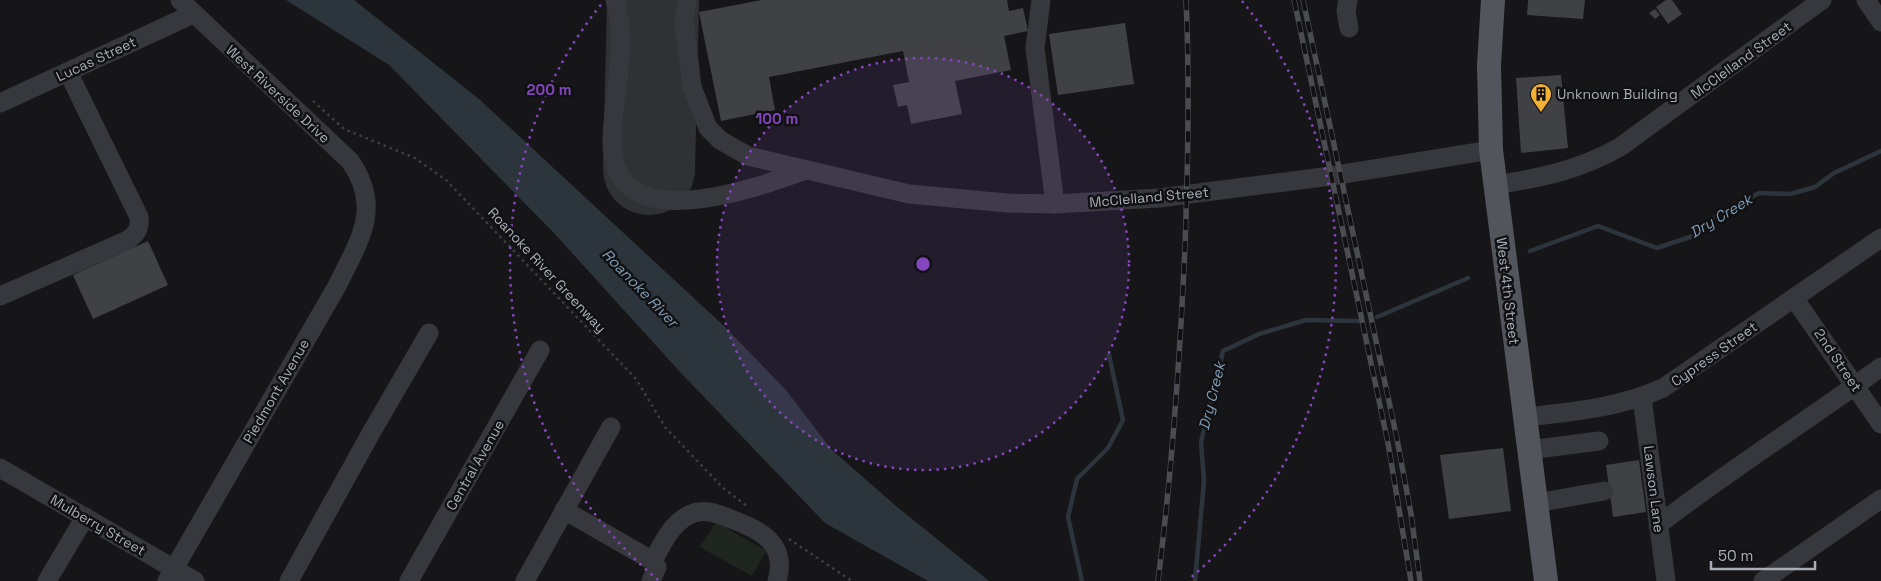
<svg xmlns="http://www.w3.org/2000/svg" width="1881" height="581" font-family="'Space Grotesk',sans-serif">
  <style>
    .green { fill: #1e261f }
    .water { fill: #2c353c }
    .lines { fill: none; stroke-linecap: round; stroke-linejoin: round }
    .stream { stroke: #2c353c; stroke-width: 4.5 }
    .runway { stroke: #303135; stroke-width: 92 }
    .building { fill: #404145 }
    .path { stroke: #3d3f44; stroke-width: 2.5; stroke-dasharray: 2.5 4; stroke-linecap: butt }
    .minor { stroke: #37383d; stroke-width: 19 }
    .major { stroke: #53555c; stroke-width: 24 }
    .rail-casing { stroke: #4a4c52; stroke-width: 5.5 }
    .rail { stroke: #111113; stroke-width: 4; stroke-dasharray: 11; stroke-linecap: butt }
    .ring { fill: none; stroke: #8446be; stroke-width: 2.5; stroke-dasharray: 2.5 5 }
    .labels { text-anchor: middle; stroke-width: 5; stroke-linejoin: round; paint-order: stroke }
    .street-label { font-size: 14px; fill: #a8adb8; stroke: #111113 }
    .poi-label { font-size: 14px; fill: #a8adb8; stroke: #111113; text-anchor: start }
    .water-label { font-size: 15px; font-style: italic; fill: #7f9bb3; stroke: #111113 }
    .centre { fill: #8446be; stroke: #111113; stroke-width: 2.5 }
    .ring-label { font-size: 15px; text-anchor: middle; font-weight: bold; fill: #8446be; stroke: #111113; stroke-width: 5; stroke-linejoin: round; paint-order: stroke }
  </style>
  <rect width="100%" height="100%" fill="#161618"/>
  <!-- green -->
  <polygon class="green" points="716,522 766,551 752,576 700,547"/>
  <!-- water -->
  <polygon class="water" points="286,0 354,0 479,99 724,326 786,390 831,449 896,506 989,581 928,581 825,523 681,373 553,232 389,65"/>
  <g class="lines">
    <!-- stream -->
    <g class="stream">
      <polyline points="1530,251 1598,226 1657,248 1696,235 1716,216 1759,193 1790,194 1815,187 1834,173 1881,151"/>
      <polyline points="1377,317 1468,278"/>
      <polyline points="1082,581 1068,517 1077,479 1108,448 1123,420 1109,355"/>
      <polyline points="1195,581 1204,481 1201,442 1223,351 1259,334 1306,320 1358,321"/>
    </g>
    <!-- runway -->
    <polyline class="runway" points="649,169 653,0"/>
  </g>
  <!-- building -->
  <g class="building">
    <polygon points="762,0 1007,0 1009,11 1023,8 1028,31 1004,36 1011,70 955,81 962,114 911,124 907,105 898,107 893,85 909,82 903,51 769,77 775,110 721,121 699,12"/>
    <polygon points="1528,0 1585,0 1583,19 1527,15"/>
    <polygon points="1666,0 1672,0 1682,14 1668,24 1656,7"/>
    <polygon points="1655,9 1660,15 1655,19 1649,13"/>
    <polygon points="1125,23 1134,84 1058,95 1049,34"/>
    <polygon points="1561,75 1568,148 1521,153 1516,78"/>
    <polygon points="148,241 168,285 93,319 73,275"/>
    <polygon points="1503,448 1511,511 1449,519 1440,455"/>
    <polygon points="1639,460 1646,512 1613,517 1606,465"/>
  </g>
  <g class="lines">
    <!-- path -->
    <g class="path">
      <polyline points="313,101 344,129 415,158 446,180 636,379 665,427 723,488 747,506"/>
      <polyline points="789,539 852,581"/>
    </g>
    <!-- minor -->
    <g class="minor">
      <path d="M615 0C629 46 612 97 612 143 613 241 756 188 806 170"/>
      <polyline points="687,0 684,20 692,87 708,128 720,140 748,156 909,194 1007,203 1055,204 1159,198 1331,176 1491,150"/>
      <polyline points="1041,0 1035,48 1055,204"/>
      <polyline points="1348,0 1346,11 1349,28"/>
      <polyline points="1866,0 1881,22"/>
      <polyline points="0,103 193,14"/>
      <path d="M1495 185C1540 178 1580 170 1620 147L1822 0"/>
      <path d="M0 296 128 240C137 233 140 229 139 217L68 72"/>
      <polyline points="1794,298 1881,424"/>
      <polyline points="1642,398 1666,581"/>
      <path d="M1525 417C1572 412 1619 408 1663 388L1881 238"/>
      <polyline points="1529,450 1599,441"/>
      <polyline points="0,468 195,581"/>
      <polyline points="1536,503 1604,491"/>
      <polyline points="564,510 653,561"/>
      <path d="M1658 525C1731 469 1807 421 1881 367"/>
      <path d="M653 561C663 543 671 523 691 514 705 508 718 514 731 519 761 530 788 544 777 581"/>
      <polyline points="47,581 85,517"/>
      <path d="M167 581 337 286C359 241 383 208 350 161L180 0"/>
      <polyline points="289,581 371,433 429,333"/>
      <polyline points="409,581 540,350"/>
      <polyline points="525,581 611,427"/>
      <polyline points="651,581 657,567 653,561"/>
      <polyline points="1763,581 1881,499"/>
    </g>
    <!-- major -->
    <polyline class="major" points="1493,0 1489,65 1491,150 1546,581"/>
    <!-- rail casing -->
    <g class="rail-casing">
      <g id="rail">
        <polyline points="1294,0 1388,443 1411,581"/>
        <polyline points="1303,0 1397,439 1411,514 1420,581"/>
        <path d="M1158 581C1172 470 1180 358 1185 246 1188 164 1190 82 1186 0"/>
      </g>
    </g>
    <!-- rail -->
    <use href="#rail" class="rail"/>
  </g>
  <!-- distance rings -->
  <circle cx="923" cy="264" r="206" fill="#8446be" fill-opacity=".12"/>
  <g class="ring">
    <circle cx="923" cy="264" r="206"/>
    <path d="M658 580A413 413 0 0 1 604 1M1242 1A413 413 0 0 1 1188 580"/>
  </g>
  <!-- icons -->
  <defs>
    <g id="building-pin" transform="scale(1.125)"><path d="M0 17L-7.5 6A9.5 9.5 0 1 1 7.5 6Z" fill="#f2b134" stroke="#111113"/><path d="M-4-6H4V6H1V3H-1V6H-4ZM-2.5-4.3h1.7v1.8h-1.7ZM.8-4.3h1.7v1.8H.8ZM-2.5-1h1.7V.8h-1.7ZM.8-1h1.7V.8H.8Z" fill="#111"/></g>
  </defs>
  <g fill-rule="evenodd">
    <use href="#building-pin" x="1541" y="94"/>
  </g>
  <g class="labels">
    <!-- street labels -->
    <g class="street-label">
      <text transform="translate(96 59) rotate(-25)" y="5">Lucas Street</text>
      <text transform="translate(1741 60) rotate(-36)" y="5">McClelland Street</text>
      <text transform="translate(278 94) rotate(43)" y="5">West Riverside Drive</text>
      <text transform="translate(1149 197) rotate(-5)" y="5">McClelland Street</text>
      <text transform="translate(547 270) rotate(47)" y="5">Roanoke River Greenway</text>
      <text transform="translate(1508 291) rotate(83)" y="5">West 4th Street</text>
      <text transform="translate(1714 354) rotate(-35)" y="5">Cypress Street</text>
      <text transform="translate(1838 360) rotate(56)" y="5">2nd Street</text>
      <text transform="translate(276 391) rotate(-60)" y="5">Piedmont Avenue</text>
      <text transform="translate(475 465) rotate(-60)" y="5">Central Avenue</text>
      <text transform="translate(1654 489) rotate(83)" y="5">Lawson Lane</text>
      <text transform="translate(98 525) rotate(30)" y="5">Mulberry Street</text>
    </g>
    <!-- poi labels -->
    <g class="poi-label">
      <text x="1557" y="99">Unknown Building</text>
    </g>
    <!-- water labels -->
    <g class="water-label">
      <text transform="translate(1721 216) rotate(-31)" y="5">Dry Creek</text>
      <text transform="translate(640 288) rotate(46)" y="5">Roanoke River</text>
      <text transform="translate(1212 396) rotate(-76)" y="5">Dry Creek</text>
    </g>
  </g>
  <circle cx="923" cy="264" r="8" class="centre"/>
  <g class="ring-label">
    <text x="549" y="95">200 m</text>
    <text x="777" y="124">100 m</text>
  </g>
  <!-- scale -->
  <path d="M1711 561v8h104v-8" fill="none" stroke="#a8adb8" stroke-width="2.5"/>
  <text x="1718" y="561" font-size="15" fill="#a8adb8" stroke="#111113" stroke-width="4" paint-order="stroke">50 m</text>
</svg>
